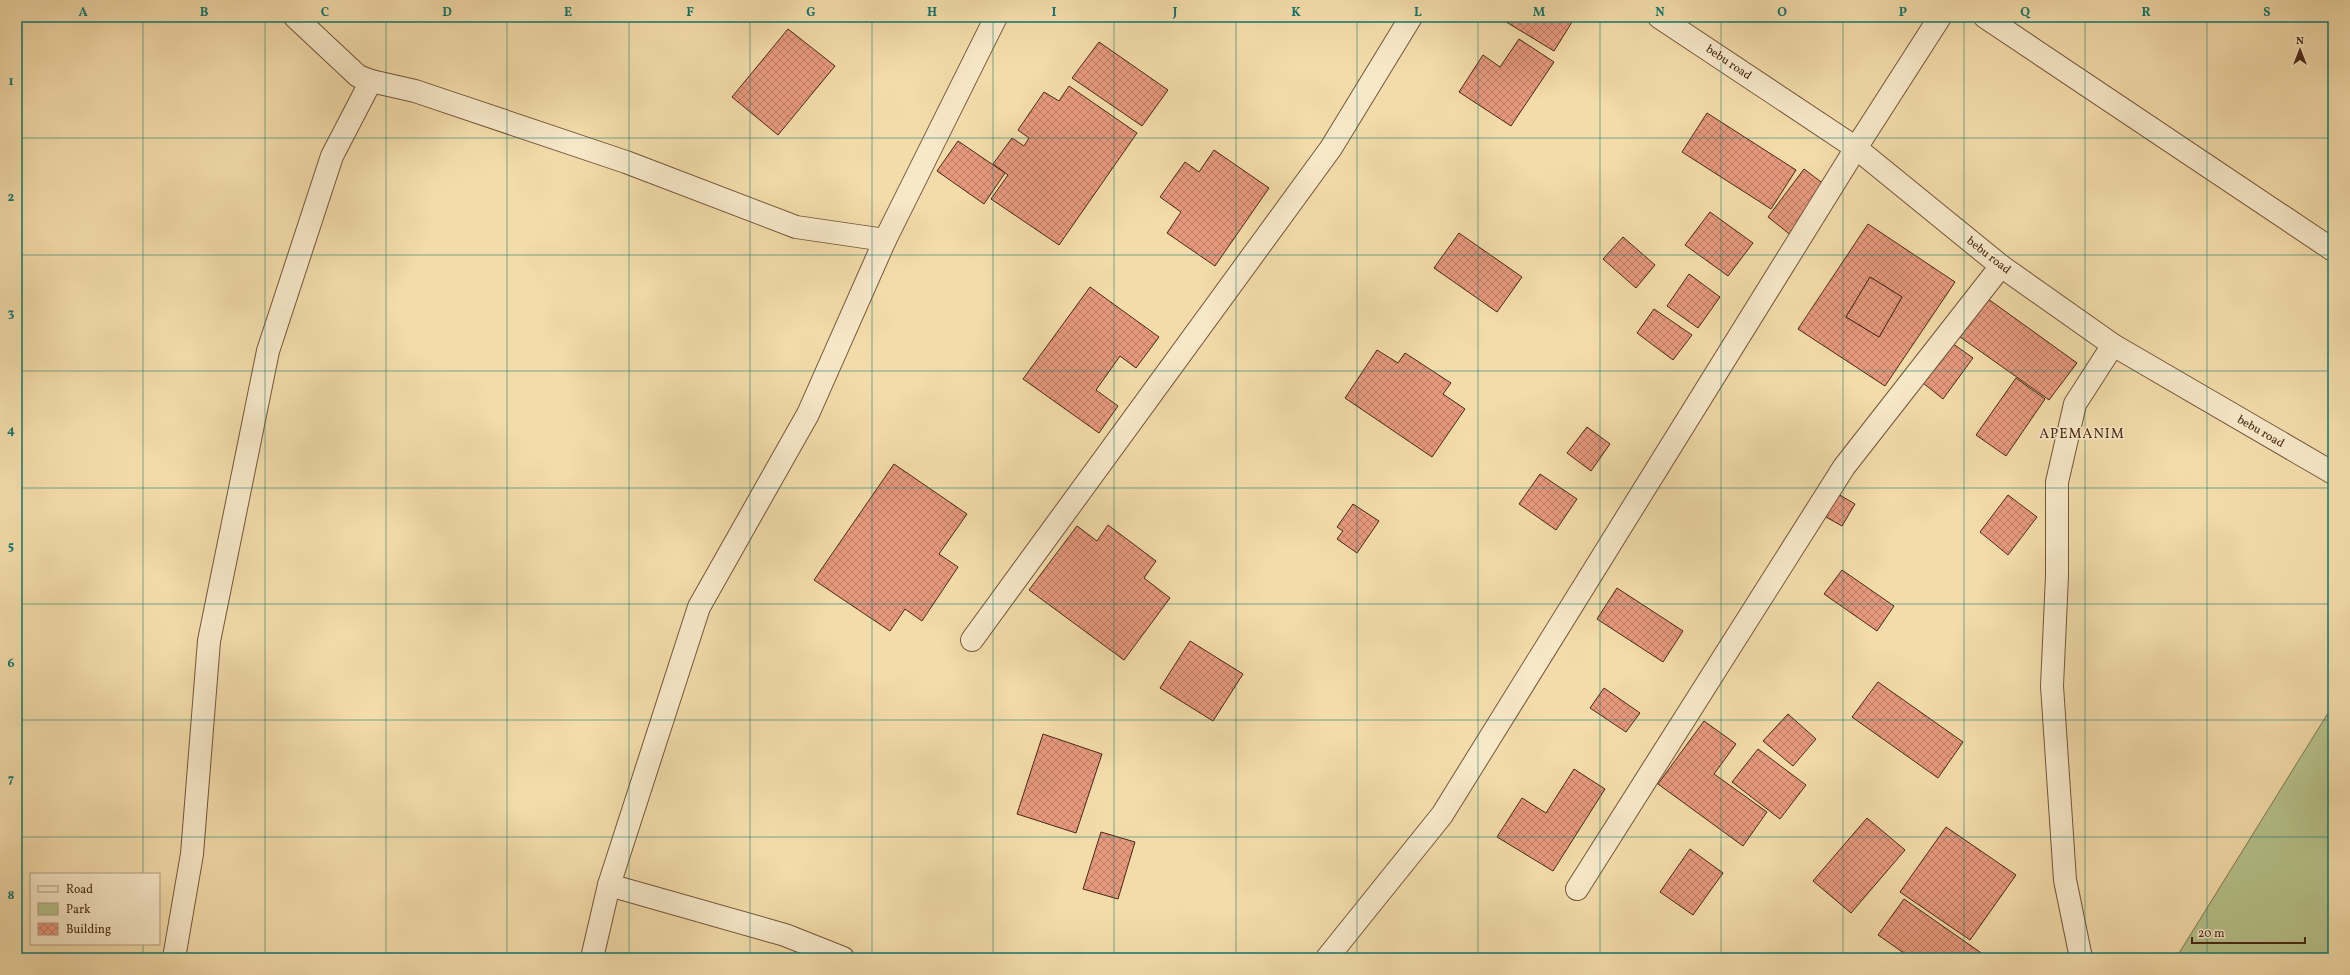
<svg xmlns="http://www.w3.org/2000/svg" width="2350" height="975" font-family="Vollkorn,serif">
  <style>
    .green { fill: #b6c28c; stroke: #7f7550 }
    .building { fill: url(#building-cross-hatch); stroke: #482815; fill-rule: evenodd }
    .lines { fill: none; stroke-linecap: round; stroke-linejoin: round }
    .minor-casing { stroke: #73553a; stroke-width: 24 }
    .minor { stroke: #f7e8c8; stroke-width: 22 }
    .grid { fill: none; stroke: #0f766e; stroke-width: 1; stroke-opacity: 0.55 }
    .labels { text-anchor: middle; stroke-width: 3; stroke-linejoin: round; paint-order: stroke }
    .street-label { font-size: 12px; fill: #482815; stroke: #f7e8c8 }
    .quarter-label { font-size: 14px; letter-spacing: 1px; fill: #482815; stroke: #f7e8c8 }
    .neatline { fill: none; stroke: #0f766e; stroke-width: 1.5 }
    .grid-label { font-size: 13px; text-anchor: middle; font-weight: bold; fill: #0f766e }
  </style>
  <defs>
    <pattern id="building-cross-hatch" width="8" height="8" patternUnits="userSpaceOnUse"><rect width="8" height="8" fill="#e7997e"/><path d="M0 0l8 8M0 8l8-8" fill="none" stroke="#bd7d66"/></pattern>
  </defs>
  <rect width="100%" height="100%" fill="#f3dcaa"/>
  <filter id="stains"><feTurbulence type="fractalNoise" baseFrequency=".005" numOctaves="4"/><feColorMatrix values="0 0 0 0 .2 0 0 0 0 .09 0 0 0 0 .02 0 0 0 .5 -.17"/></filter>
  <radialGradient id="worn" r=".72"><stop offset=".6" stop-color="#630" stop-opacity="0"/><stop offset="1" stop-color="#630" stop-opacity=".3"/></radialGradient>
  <!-- green -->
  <polygon class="green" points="2333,705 2333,958 2176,958"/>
  <!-- building -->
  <g class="building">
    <polygon points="1498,17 1565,17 1572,22 1554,51"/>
    <polygon points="788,29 835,66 778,135 732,97"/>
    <polygon points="1519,39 1554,62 1511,126 1459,92 1483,55 1500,67"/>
    <polygon points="1099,42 1168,90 1142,126 1072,78"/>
    <polygon points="1069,86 1137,133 1059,245 991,199 1008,175 993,164 1012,138 1024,146 1029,138 1018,130 1044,92 1059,101"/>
    <polygon points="1707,113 1796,170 1771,209 1682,152"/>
    <polygon points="958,141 1005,173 984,204 937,171"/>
    <polygon points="1214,150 1269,188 1215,266 1167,233 1181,212 1160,197 1185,162 1199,172"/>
    <polygon points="1804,169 1829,188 1792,236 1768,217"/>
    <polygon points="1710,212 1753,243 1728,276 1685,245"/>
    <path d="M1868 224 1955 282 1885 386 1798 329ZM1870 277 1902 297 1879 337 1846 317Z"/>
    <polygon points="1459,233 1522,277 1497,312 1434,268"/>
    <polygon points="1623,237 1655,265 1636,288 1603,259"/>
    <polygon points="1689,274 1720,297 1698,328 1667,306"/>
    <polygon points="1870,277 1902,297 1879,337 1846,317"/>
    <polygon points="1090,287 1159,337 1136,368 1120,356 1096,390 1118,406 1099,433 1023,379"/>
    <polygon points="1984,296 2077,363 2049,400 1956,334"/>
    <polygon points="1654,309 1692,335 1673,360 1637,333"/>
    <polygon points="1952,343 1973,358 1943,399 1923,383"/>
    <polygon points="1377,350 1398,363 1405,353 1451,383 1443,394 1465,409 1432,457 1345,398"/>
    <polygon points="2016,378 2045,399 2006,456 1976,435"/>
    <polygon points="1587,427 1610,444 1591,471 1567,453"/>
    <polygon points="894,464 967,514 939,554 958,567 922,621 905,609 890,631 814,580"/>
    <polygon points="1540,474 1577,499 1556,530 1519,504"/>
    <polygon points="1838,494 1855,504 1842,526 1826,517"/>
    <polygon points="2008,495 2037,517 2008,555 1980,532"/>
    <polygon points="1353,504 1379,521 1357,553 1337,539 1343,531 1337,527"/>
    <polygon points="1108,525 1156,561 1144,578 1170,598 1124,660 1029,590 1077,526 1097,541"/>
    <polygon points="1842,570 1894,606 1877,631 1824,594"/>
    <polygon points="1617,588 1683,631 1663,662 1597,619"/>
    <polygon points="1190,641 1243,674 1213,721 1160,688"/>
    <polygon points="1878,682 1963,742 1938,778 1852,717"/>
    <polygon points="1604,688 1640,713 1626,732 1590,708"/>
    <polygon points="1788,714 1816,739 1793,766 1763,741"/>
    <polygon points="1704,721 1736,744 1714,774 1767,812 1743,846 1658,784"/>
    <polygon points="1043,734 1102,754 1076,833 1017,814"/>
    <polygon points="1758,749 1806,785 1780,819 1732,782"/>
    <polygon points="1574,769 1605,789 1553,871 1497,837 1522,798 1546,813"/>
    <polygon points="1867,818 1905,850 1851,913 1813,881"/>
    <polygon points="1946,827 2016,875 1970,940 1900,892"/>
    <polygon points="1101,832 1135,842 1118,899 1083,889"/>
    <polygon points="1690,849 1723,873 1693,915 1660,892"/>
    <polygon points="1904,899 1987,957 1911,958 1878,935"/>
  </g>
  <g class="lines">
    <!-- minor casing -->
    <g class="minor-casing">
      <g id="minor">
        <polyline points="295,17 358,76 371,81 415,91 626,162 796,227 885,240"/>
        <polyline points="1659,17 1856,148 2001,266 2113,345 2333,473"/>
        <polyline points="1985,17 2333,250"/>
        <polyline points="972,640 1331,148 1411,17"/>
        <polyline points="609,885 785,935 843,958"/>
        <polyline points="1577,889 1844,467 2001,266"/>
        <polyline points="174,958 192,854 209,641 268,351 332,156 371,81"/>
        <polyline points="592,958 609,885 699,607 808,414 885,240 996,17"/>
        <polyline points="1327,958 1442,815 1856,148 1940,17"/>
        <polyline points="2081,958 2065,880 2052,686 2057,576 2057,482 2075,404 2113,345"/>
      </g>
    </g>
    <!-- minor -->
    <use href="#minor" class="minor"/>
  </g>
  <!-- grid -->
  <path class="grid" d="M143 17V874M265 17V958M386 17V958M507 17V958M629 17V958M750 17V958M872 17V958M993 17V958M1114 17V958M1236 17V958M1357 17V958M1478 17V958M1600 17V958M1721 17V958M1843 17V958M1964 17V958M2085 17V958M2207 17V958M17 138H2333M17 255H2333M17 371H2333M17 488H2333M17 604H2333M17 720H2333M17 837H2333M143 944V958"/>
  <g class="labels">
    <!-- street labels -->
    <g class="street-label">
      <text transform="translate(1729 62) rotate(34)" y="4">bebu road</text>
      <text transform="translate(1989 255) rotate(38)" y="4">bebu road</text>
      <text transform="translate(2261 431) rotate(30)" y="4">bebu road</text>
    </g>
    <!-- quarter labels -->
    <g class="quarter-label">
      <text x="2082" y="438">APEMANIM</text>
    </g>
  </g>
  <!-- margin -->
  <rect width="2350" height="975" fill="none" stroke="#f3dcaa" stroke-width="44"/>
  <!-- legend -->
  <rect x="30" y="873" width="130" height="72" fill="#f7e8c8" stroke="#b19b80"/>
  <rect x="38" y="886" width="20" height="6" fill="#f7e8c8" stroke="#b19b80"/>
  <text x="66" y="893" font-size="12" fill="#482815">Road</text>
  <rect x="38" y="903" width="20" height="12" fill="#b6c28c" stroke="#b19b80"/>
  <text x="66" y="913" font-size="12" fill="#482815">Park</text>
  <rect x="38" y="923" width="20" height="12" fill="url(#building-cross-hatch)" stroke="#b19b80"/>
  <text x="66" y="933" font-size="12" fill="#482815">Building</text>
  <!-- north arrow -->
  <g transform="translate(2300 50)" stroke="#f7e8c8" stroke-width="3" paint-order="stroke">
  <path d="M0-3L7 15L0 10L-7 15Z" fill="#482815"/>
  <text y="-6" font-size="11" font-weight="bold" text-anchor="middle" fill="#482815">N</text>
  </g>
  <!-- scale -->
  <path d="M2192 937v6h113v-6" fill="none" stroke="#482815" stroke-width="2"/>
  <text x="2198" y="937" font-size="12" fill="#482815" stroke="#f7e8c8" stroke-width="3" paint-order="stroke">20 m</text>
  <rect x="22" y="22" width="2306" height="931" class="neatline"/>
  <g class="grid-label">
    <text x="83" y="16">A</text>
    <text x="204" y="16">B</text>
    <text x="325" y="16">C</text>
    <text x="447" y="16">D</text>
    <text x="568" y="16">E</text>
    <text x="690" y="16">F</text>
    <text x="811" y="16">G</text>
    <text x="932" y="16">H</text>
    <text x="1054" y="16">I</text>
    <text x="1175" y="16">J</text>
    <text x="1296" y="16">K</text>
    <text x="1418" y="16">L</text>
    <text x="1539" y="16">M</text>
    <text x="1660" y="16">N</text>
    <text x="1782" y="16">O</text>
    <text x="1903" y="16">P</text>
    <text x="2025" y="16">Q</text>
    <text x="2146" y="16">R</text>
    <text x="2267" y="16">S</text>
    <text x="11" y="85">1</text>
    <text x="11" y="201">2</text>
    <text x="11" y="317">3</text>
    <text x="11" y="434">4</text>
    <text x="11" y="550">5</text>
    <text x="11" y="667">6</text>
    <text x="11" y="783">7</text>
    <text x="11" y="899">8</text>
  </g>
  <rect width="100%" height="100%" filter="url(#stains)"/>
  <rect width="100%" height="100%" fill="url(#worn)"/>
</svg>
